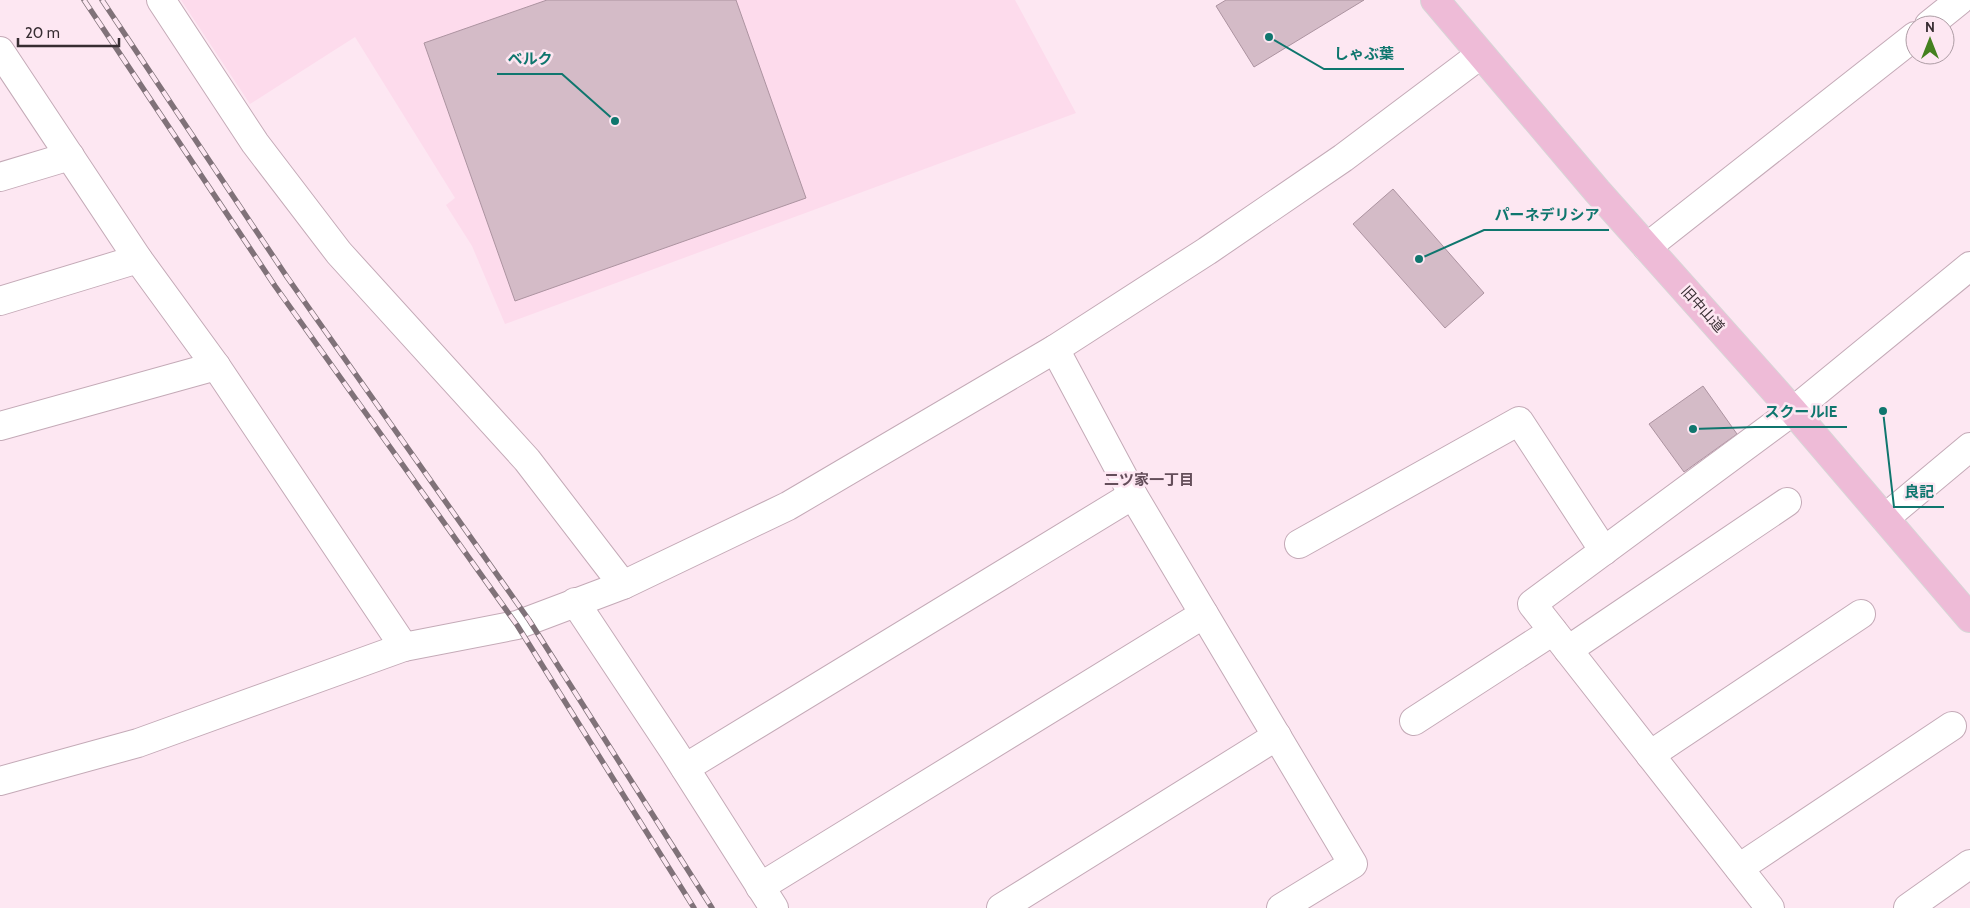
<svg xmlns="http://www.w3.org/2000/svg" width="1970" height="908" font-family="Cabin,'Noto Sans JP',sans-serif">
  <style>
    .built { fill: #fddbec }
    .building { fill: #d4bbc7; stroke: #ac93a0 }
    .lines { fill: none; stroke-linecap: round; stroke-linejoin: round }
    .minor-casing { stroke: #c4aab7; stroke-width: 30 }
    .major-casing { stroke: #d7d5d6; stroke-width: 30 }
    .minor { stroke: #fff; stroke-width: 28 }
    .major { stroke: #eebbd7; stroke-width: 28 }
    .rail-casing { stroke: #807279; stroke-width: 5.5 }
    .rail { stroke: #fde7f2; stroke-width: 4; stroke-dasharray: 11; stroke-linecap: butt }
    .labels { text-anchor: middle; stroke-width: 5; stroke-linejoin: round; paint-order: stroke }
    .street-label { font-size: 14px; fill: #372d32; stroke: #fde7f2 }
    .neighbourhood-label { font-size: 15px; font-weight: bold; fill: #644e5a; stroke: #fde7f2 }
    .leader { fill: none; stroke: #0f766e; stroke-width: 2 }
    .callout-dot { fill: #0f766e; stroke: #fde7f2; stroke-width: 2 }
    .callout-label { font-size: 15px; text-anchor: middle; font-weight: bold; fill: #0f766e; stroke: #fde7f2; stroke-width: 5; stroke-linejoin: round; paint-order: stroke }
  </style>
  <rect width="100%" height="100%" fill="#fde7f2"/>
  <!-- built -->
  <polygon class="built" points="181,0 1015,0 1076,113 505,324 472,246 446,205 455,198 355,37 250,104"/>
  <!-- building -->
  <g class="building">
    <polygon points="547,0 736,0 806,198 515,301 424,43"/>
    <polygon points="1226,0 1364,0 1254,67 1216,6"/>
    <polygon points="1393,189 1484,293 1445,328 1353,224"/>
    <polygon points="1703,386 1737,434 1684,472 1649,424"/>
  </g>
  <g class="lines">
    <!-- minor casing -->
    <g class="minor-casing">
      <g id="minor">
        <polyline points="161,0 255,143 339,253 527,460 623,585"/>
        <polyline points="1929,25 1960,0"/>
        <polyline points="0,51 138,259 216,366 404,647"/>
        <polyline points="0,177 70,156"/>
        <polyline points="1647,247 1915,36"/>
        <polyline points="0,301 138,259"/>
        <polyline points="1055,349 1133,495 1353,864 1281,908"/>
        <polyline points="0,426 216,366"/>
        <polyline points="1885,518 1970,447"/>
        <polyline points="1299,544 1519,421 1604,551"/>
        <polyline points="575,602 674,751 774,908"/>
        <polyline points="1568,650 1787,502"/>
        <polyline points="1414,721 1553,631"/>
        <polyline points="1650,755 1861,614"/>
        <polyline points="685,768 1133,495"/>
        <polyline points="0,781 138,743 404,647 517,625 623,585 788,506 1055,349 1207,251 1343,158 1480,55"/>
        <polyline points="1739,868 1952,726"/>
        <polyline points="760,887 1204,614"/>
        <polyline points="1001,908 1277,736"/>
        <polyline points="1770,908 1532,604 1793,411 1970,266"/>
        <polyline points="1908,908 1970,864"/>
      </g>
    </g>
    <!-- major casing -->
    <g class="major-casing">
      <polyline id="major" points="1435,0 1597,191 1793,411 1970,618"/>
    </g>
    <!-- minor -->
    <use href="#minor" class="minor"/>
    <!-- major -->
    <use href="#major" class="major"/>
    <!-- rail casing -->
    <g class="rail-casing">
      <g id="rail">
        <polyline points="84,0 275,286 517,625 694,908"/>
        <polyline points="102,0 287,277 529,620 712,908"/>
      </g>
    </g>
    <!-- rail -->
    <use href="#rail" class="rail"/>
  </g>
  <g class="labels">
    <!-- street labels -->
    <g class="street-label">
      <text transform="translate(1703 309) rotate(48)" y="5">旧中山道</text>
    </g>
    <!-- neighbourhood labels -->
    <g class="neighbourhood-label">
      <text x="1149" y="485">二ツ家一丁目</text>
    </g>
  </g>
  <!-- callouts -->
  <path class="leader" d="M1269 37L1324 69H1404M615 121L562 74H497M1419 259L1484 230H1609M1693 429L1755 427H1847M1883 411L1894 507H1944"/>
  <g class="callout-dot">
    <circle cx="1269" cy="37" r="5"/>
    <circle cx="615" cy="121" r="5"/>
    <circle cx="1419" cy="259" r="5"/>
    <circle cx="1693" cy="429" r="5"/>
    <circle cx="1883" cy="411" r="5"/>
  </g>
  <g class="callout-label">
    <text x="1364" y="59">しゃぶ葉</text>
    <text x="530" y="64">ベルク</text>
    <text x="1547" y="220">パーネデリシア</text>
    <text x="1801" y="417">スクールIE</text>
    <text x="1919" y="497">良記</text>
  </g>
  <!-- north arrow -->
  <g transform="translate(1930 40)"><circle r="24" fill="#fde7f2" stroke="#ae9da5"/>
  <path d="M0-4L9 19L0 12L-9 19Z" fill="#44811f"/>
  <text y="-8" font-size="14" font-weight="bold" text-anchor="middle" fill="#372d32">N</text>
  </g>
  <!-- scale -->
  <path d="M18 38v8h101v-8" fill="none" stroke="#372d32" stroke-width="2.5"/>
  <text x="25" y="38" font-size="15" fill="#372d32" stroke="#fde7f2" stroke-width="4" paint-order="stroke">20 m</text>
</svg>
